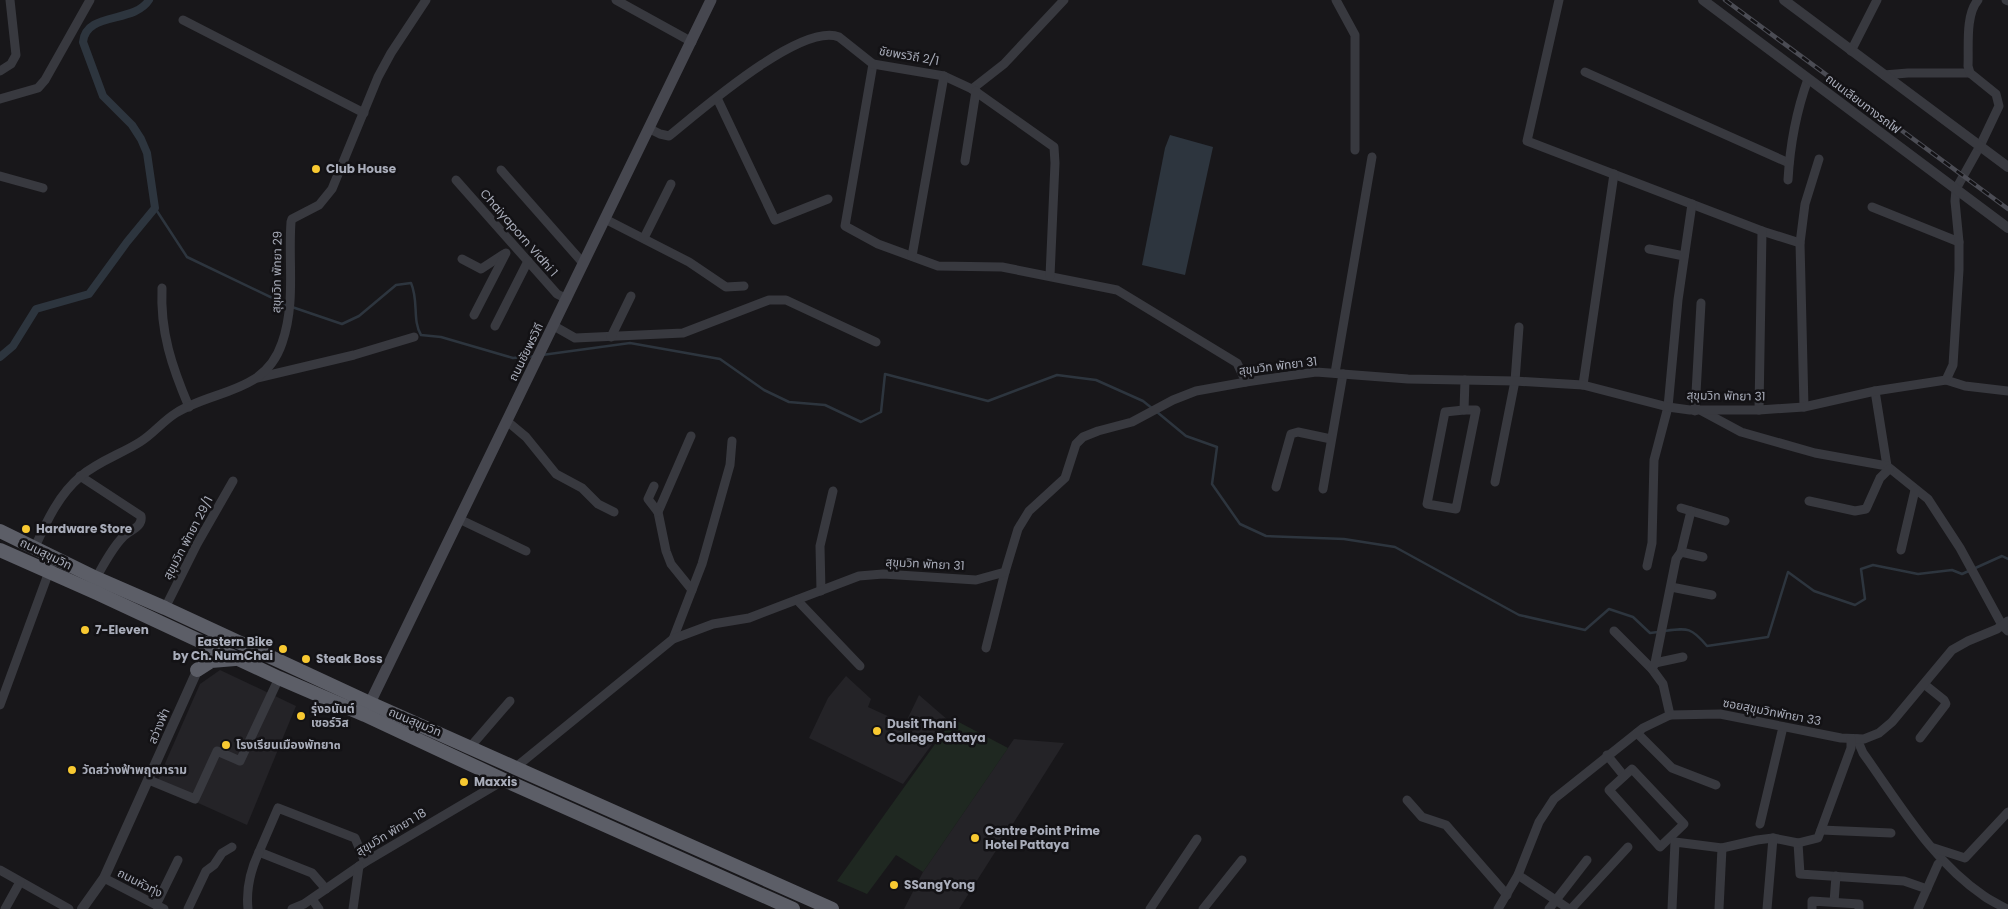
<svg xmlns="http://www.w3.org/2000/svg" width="2008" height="909" font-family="Poppins,'Noto Sans Thai',sans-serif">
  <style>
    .built { fill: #242327 }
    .green { fill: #1f2821 }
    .water { fill: #2d353e }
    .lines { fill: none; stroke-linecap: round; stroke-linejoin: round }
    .stream { stroke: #2d353e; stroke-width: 2.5 }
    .canal { stroke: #2d353e; stroke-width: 8 }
    .minor { stroke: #38393f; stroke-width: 9 }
    .tertiary { stroke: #38393f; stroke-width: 10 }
    .secondary { stroke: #46474f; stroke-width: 11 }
    .trunk { stroke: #5c5e67; stroke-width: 14 }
    .rail-casing { stroke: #4b4c54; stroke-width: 4.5 }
    .rail { stroke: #131215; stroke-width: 2.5; stroke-dasharray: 8; stroke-linecap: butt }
    .poi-dot { fill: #f8c931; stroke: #131215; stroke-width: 2 }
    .labels { text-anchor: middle; stroke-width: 5; stroke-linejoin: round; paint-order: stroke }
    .street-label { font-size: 12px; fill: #a9adba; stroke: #131215 }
    .poi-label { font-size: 12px; font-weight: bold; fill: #a9adba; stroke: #131215; text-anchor: start }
  </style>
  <rect width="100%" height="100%" fill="#18171a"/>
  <!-- built -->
  <g class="built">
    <polygon points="220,670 296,706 247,825 156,784 200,684"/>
    <polygon points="846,676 871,699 868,707 905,724 919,695 949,721 903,784 809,738 828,698"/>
    <polygon points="1014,739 1064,743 959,909 904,909 923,872"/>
  </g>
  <!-- green -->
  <polygon class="green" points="953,719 1008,748 923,872 896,855 867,894 837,881"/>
  <!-- water -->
  <polygon class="water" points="1170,135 1213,147 1185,275 1142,265 1165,148"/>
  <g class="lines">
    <!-- stream -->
    <g class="stream">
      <polyline points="155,208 187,257 287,305"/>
      <path d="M292 307 342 324 359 316 396 285 411 283C419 301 412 320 421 335L441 337 513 358 534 356"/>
      <polyline points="542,355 630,343 720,359 764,390 789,402 825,405 861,422 881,412 885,374 988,401 1057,375 1096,380 1143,401 1153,409"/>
      <polyline points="1157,412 1186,436 1217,447 1212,484 1240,524 1266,536 1344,539 1395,547 1519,615 1585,630 1609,609 1633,617 1650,633 1658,632"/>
      <path d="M1664 631C1688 628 1691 627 1707 646L1768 637 1788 572 1814 591 1855 605 1865 599 1861 569 1873 565 1918 574 1952 570 1962 574 2002 556 2008 559"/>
    </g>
    <!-- canal -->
    <path class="canal" d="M0 357 13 346 36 309 89 294 127 242 155 208 147 153 141 139 132 125 103 96 83 42C86 11 134 24 149 0"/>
    <!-- minor -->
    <g class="minor">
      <polyline points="616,0 692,42"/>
      <polyline points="1336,0 1355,35 1355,150"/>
      <polyline points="1559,0 1527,141 1762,231 1800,243"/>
      <polyline points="2006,0 2008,1"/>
      <polyline points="183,20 364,113"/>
      <polyline points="1851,51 1877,0"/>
      <polyline points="873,64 845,226 878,244 938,266 1002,267 1117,290 1237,363 1246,382"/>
      <polyline points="0,71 11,64 16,55 10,0"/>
      <polyline points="1585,72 1789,163"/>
      <polyline points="1884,75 1908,73 1970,73"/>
      <polyline points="972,89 1004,64 1064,0"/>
      <polyline points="717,98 775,220 828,199"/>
      <polyline points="0,99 38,88 45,80 90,0"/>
      <path d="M650 129 660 134 669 136C700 111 801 22 839 37L873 64 944 76 972 89 1054 147 1055 163 1050 276"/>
      <polyline points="965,161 976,91"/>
      <polyline points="501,170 583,263"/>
      <polyline points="0,176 43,188"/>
      <polyline points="456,180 557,294 567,299"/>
      <path d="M1788 180C1790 145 1796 112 1808 79"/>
      <polyline points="1872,207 1959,242"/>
      <polyline points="605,219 689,262 726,287 744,286"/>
      <polyline points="644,238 671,184"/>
      <polyline points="1649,249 1684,256"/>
      <polyline points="912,256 944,76"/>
      <polyline points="462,259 481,269 504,254"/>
      <path d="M162 288C160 332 172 367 189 407"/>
      <polyline points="474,315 506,253"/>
      <polyline points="495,326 528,261"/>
      <polyline points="554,326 575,338 683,333 769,300 786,300 876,342"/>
      <polyline points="611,337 631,296"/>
      <polyline points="1335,373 1372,157"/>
      <polyline points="257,378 354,355 414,337"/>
      <polyline points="1946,380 1965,386 2008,391"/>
      <polyline points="1583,385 1614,174"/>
      <polyline points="1875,391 1887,466 1928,499 1960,548 2002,625 2008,631"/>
      <polyline points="1804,407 1800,243 1805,204 1819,159"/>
      <polygon points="1464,410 1476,410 1456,509 1427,504 1445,412"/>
      <polyline points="1464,410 1465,380"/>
      <polyline points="1759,410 1762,231"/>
      <polyline points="1695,411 1701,303"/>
      <polyline points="1702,411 1741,432 1815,453 1887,466"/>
      <polyline points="508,422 526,437 556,474 582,488 598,504 614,512"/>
      <polyline points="691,436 658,512 666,551 671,564 692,590"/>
      <path d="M80 476 141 516C143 527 130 530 123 537 112 548 104 564 96 578"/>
      <polyline points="1495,482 1515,381 1519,327"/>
      <polyline points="654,486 648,499 658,512"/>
      <polyline points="1276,487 1291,434 1298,432 1331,439"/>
      <polyline points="1323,489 1343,374"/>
      <polyline points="1809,501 1855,511 1866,509 1880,478 1889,469"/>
      <polyline points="1681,508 1725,521"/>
      <polyline points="459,519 526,551"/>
      <path d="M34 549C46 523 58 495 81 476 99 461 121 454 140 442 153 434 163 421 176 413 214 389 265 394 282 343 296 303 288 263 291 222L292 219 319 205 332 189 378 77 391 53 426 0"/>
      <polyline points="1901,550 1915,490"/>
      <polyline points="1681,552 1703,557"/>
      <polyline points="1647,566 1652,543 1654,460 1668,407 1678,300 1692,204"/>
      <polyline points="1671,587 1712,595"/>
      <polyline points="821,591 820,546 833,491"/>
      <polyline points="797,600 860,666"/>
      <polyline points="165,608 197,544 233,481"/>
      <polyline points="1614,631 1652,669 1663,684 1670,715"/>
      <polyline points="673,639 702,564 730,465 732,441"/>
      <polyline points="986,648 1005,572"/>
      <polyline points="1655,663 1683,657"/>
      <polyline points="1652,669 1655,663 1676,559 1681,552 1691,511"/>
      <polyline points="0,705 54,558"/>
      <polyline points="1637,733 1672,768 1716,785"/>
      <polyline points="1920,738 1946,704 1944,700 1924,684"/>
      <path d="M1857 739 1863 753C1899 803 1932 861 1984 896 1991 901 2000 905 2007 909"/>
      <polyline points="471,746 510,701"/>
      <polyline points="1607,755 1624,776"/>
      <path d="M516 767 673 639 713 624 749 618 859 576 883 574 976 580 1005 572 1018 529 1029 511 1065 478 1076 444 1083 437 1098 431 1132 422 1173 400 1196 391 1246 382 1316 372 1408 379 1515 381 1583 385 1668 407 1690 410H1759L1804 407 1875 391 1946 380 1953 365 1959 270V242L1955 201 1956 189 1980 146 1999 106 1996 94 1970 73 1968 66C1969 47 1965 15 1978 0"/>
      <polygon points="1632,769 1684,824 1660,847 1609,790"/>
      <polyline points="149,780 195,799 217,751 240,761 279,678"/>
      <polyline points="1407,800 1422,817 1446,825 1507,895"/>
      <polyline points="1760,824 1783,727"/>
      <polyline points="1821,830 1891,833"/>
      <polyline points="1798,843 1800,874 1904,881 1927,889"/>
      <polyline points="1934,848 1965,858 2008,812"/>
      <polyline points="0,870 69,909"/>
      <polyline points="1518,875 1569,909"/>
      <polyline points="104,878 164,909"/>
      <polyline points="326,889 312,873 259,852 278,808 355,838 365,862"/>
      <polyline points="312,899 319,909"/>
      <polyline points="1834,902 1836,876"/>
      <polyline points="156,905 178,860"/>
      <polyline points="5,909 20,882"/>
      <polyline points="188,909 206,871 214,865 222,853 232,847"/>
      <path d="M248 909C246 890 251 869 259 852"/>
      <polyline points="292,909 304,904 365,862 504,780"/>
      <polyline points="353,909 359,866"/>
      <polyline points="1150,909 1197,839"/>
      <polyline points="1203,909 1242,860"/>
      <polyline points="1498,909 1518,875 1539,822 1554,799 1643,728 1670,715 1720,714 1841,738 1864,739 1879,733 1892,722 1952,650 1968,641 1997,629 2008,621"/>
      <polyline points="1549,909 1587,860"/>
      <polyline points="1571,909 1628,847"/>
      <polyline points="1672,909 1675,842 1722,848 1757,840 1773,838 1798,843 1818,838 1851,748 1851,739"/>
      <polyline points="1719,909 1722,848"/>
      <polyline points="1767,909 1773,838"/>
      <polyline points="1812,909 1812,901 1859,904 1859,909"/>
      <polyline points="1918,909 1938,864"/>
    </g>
    <!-- tertiary -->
    <g class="tertiary">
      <polyline points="1703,0 2008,228"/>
      <polyline points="1784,0 2008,167"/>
      <polyline points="82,909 104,878 215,631"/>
    </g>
    <!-- secondary -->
    <polyline class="secondary" points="367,709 711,0"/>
    <!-- trunk -->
    <g class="trunk">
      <polyline points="0,531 96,578 165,608 370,703 832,909"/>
      <polyline points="0,550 97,593 279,678 365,715 504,780 793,909"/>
      <polyline points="197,670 211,661 235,659"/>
    </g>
    <!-- rail casing -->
    <g class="rail-casing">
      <polyline id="rail" points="1725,0 2008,209"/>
    </g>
    <!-- rail -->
    <use href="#rail" class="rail"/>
  </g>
  <!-- markers -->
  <g class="poi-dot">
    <circle cx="316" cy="169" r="5"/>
    <circle cx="26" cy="529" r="5"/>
    <circle cx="85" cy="630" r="5"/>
    <circle cx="283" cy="649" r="5"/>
    <circle cx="306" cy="659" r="5"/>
    <circle cx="301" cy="716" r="5"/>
    <circle cx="877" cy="731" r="5"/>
    <circle cx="226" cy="745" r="5"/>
    <circle cx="72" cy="770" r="5"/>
    <circle cx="464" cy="782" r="5"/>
    <circle cx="975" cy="838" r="5"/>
    <circle cx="894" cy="885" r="5"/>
  </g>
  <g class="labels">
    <!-- street labels -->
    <g class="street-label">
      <text transform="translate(909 56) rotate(10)" y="4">ชัยพรวิถี 2/1</text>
      <text transform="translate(1863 104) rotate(37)" y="4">ถนนเลียบทางรถไฟ</text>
      <text transform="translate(519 233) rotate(49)" y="4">Chaiyaporn Vidhi 1</text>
      <text transform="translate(277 272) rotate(-89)" y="4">สุขุมวิท พัทยา 29</text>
      <text transform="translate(526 352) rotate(-64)" y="4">ถนนชัยพรวิถี</text>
      <text transform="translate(1278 366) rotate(-7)" y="4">สุขุมวิท พัทยา 31</text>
      <text transform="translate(1726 396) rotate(1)" y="4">สุขุมวิท พัทยา 31</text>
      <text transform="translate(188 538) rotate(-62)" y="4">สุขุมวิท พัทยา 29/1</text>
      <text transform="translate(46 554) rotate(26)" y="4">ถนนสุขุมวิท</text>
      <text transform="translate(925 564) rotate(3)" y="4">สุขุมวิท พัทยา 31</text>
      <text transform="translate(1772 712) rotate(11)" y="4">ซอยสุขุมวิทพัทยา 33</text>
      <text transform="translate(415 722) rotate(23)" y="4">ถนนสุขุมวิท</text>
      <text transform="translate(159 726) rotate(-67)" y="4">สว่างฟ้า</text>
      <text transform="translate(391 832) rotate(-31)" y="4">สุขุมวิท พัทยา 18</text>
      <text transform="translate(140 883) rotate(27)" y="4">ถนนหัวทุ่ง</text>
    </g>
    <!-- poi labels -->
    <g class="poi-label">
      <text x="326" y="173">Club House</text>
      <text x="36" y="533">Hardware Store</text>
      <text x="95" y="634">7-Eleven</text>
      <text x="273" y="646" text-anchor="end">Eastern Bike<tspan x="273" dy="14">by Ch. NumChai</tspan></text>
      <text x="316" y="663">Steak Boss</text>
      <text x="311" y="713">รุ่งอนันต์<tspan x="311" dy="14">เซอร์วิส</tspan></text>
      <text x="887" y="728">Dusit Thani<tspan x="887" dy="14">College Pattaya</tspan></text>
      <text x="236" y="749">โรงเรียนเมืองพัทยา๓</text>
      <text x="82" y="774">วัดสว่างฟ้าพฤฒาราม</text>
      <text x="474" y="786">Maxxis</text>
      <text x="985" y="835">Centre Point Prime<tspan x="985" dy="14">Hotel Pattaya</tspan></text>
      <text x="904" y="889">SSangYong</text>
    </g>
  </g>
</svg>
